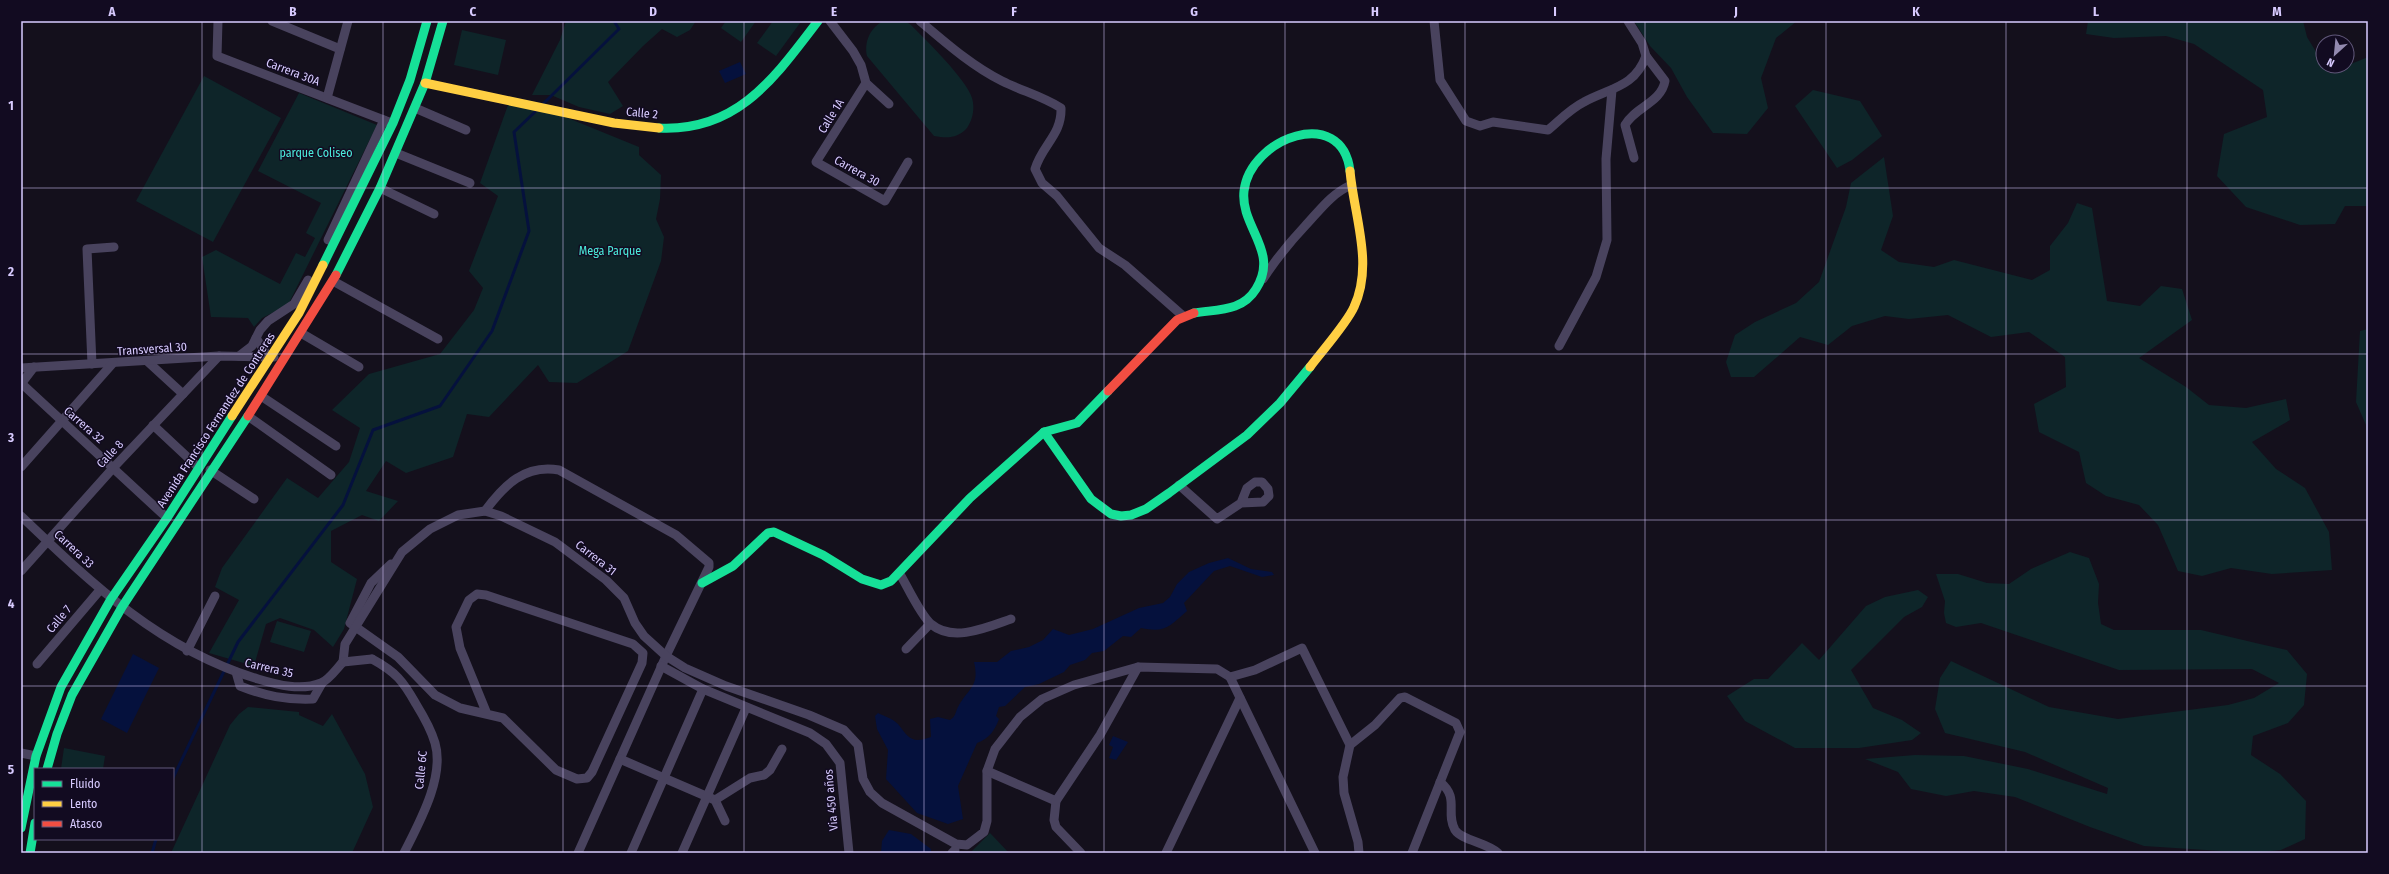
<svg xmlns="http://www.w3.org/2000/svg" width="2389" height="874" font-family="'Fira Sans Condensed',sans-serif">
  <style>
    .green { fill: #0e2529 }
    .water { fill: #05113d }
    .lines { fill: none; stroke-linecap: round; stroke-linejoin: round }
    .stream { stroke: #05113d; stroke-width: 3 }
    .street { stroke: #49435e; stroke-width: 9 }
    .fast { stroke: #16e098; stroke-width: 9 }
    .slow { stroke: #ffcf43; stroke-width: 9 }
    .jam { stroke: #f24e42; stroke-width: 9 }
    .grid { fill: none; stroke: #d8cbff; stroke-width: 1; stroke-opacity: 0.55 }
    .labels { text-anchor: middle; stroke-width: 3; stroke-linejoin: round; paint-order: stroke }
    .street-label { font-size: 12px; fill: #d8cbff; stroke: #120b21 }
    .park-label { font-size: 12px; fill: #4bebdb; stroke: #120b21 }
    .neatline { fill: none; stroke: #d8cbff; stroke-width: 1.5 }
    .grid-label { font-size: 13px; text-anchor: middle; font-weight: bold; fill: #d8cbff }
  </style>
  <rect width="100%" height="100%" fill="#14101c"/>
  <!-- green -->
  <g class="green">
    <polygon points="566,21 696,21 690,30 677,37 662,29 643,46 608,82 623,106 610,114 579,107 551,95 532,95 560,40"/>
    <polygon points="726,21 756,21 741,42 721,28"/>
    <polygon points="773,21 800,23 776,56 757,43"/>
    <path d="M883 21H905L911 25C925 39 967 80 972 98 975 108 973 119 967 128 957 139 947 138 934 136L867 56C864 42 870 28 883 21Z"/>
    <polygon points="1634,21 1797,21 1776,38 1761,78 1768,108 1747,134 1713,133 1687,97 1671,68 1650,46"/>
    <polygon points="2088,21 2303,21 2307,37 2329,73 2368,57 2368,206 2345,206 2335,224 2300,225 2246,207 2217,176 2224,134 2267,117 2263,90 2194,44 2166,36 2114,38 2086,34"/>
    <polygon points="462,30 506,40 498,75 454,65"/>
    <polygon points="204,76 281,118 213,242 136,201"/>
    <polygon points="1813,90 1860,101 1882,136 1852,160 1837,168 1795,106"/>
    <polygon points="299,93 377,125 288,305 262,318 254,327 248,318 211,317 202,257 216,250 280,284 296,253 305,257 315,238 306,233 321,203 258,171"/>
    <polygon points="508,105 558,114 639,147 639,155 661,175 660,199 656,219 664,237 661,261 628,351 577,383 549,382 538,365 489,417 467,414 453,457 406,473 386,461 366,491 398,501 379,521 362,515 331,531 331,562 357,579 344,629 333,647 314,630 280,618 266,624 254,666 209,653 239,600 215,587 222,568 287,478 318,498 349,462 360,428 332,410 369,374 440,354 474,310 483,288 469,271 498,196 480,183"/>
    <polygon points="1884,157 1893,216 1881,250 1899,262 1934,267 1954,260 2032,280 2050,270 2050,246 2068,223 2077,203 2092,208 2107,301 2140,306 2161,286 2182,289 2192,320 2139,358 2186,387 2209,405 2246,408 2286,399 2290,420 2252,442 2276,469 2305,488 2329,532 2332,570 2272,574 2231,568 2202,576 2178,571 2158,525 2139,505 2106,496 2086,483 2079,452 2039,432 2034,404 2066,387 2065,357 2029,332 1991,337 1948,315 1909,319 1885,316 1852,326 1828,345 1800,337 1754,377 1731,377 1726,362 1735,335 1755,322 1796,303 1819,282 1846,207 1851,183"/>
    <polygon points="2368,329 2368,469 2366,464 2366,425 2356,402 2360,331"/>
    <polygon points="2070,552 2089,558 2099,584 2098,603 2101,624 2114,630 2201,630 2260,644 2287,650 2307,674 2304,705 2288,723 2253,736 2251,755 2280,774 2306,801 2305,839 2281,850 2252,853 2144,846 2090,827 2015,797 1974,791 1946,796 1911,789 1898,772 1865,759 1915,755 1964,756 2028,769 2107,794 2108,788 2025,752 1945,733 1935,709 1940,678 1951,661 2049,707 2118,719 2228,705 2254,698 2279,683 2252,669 2119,670 1981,623 1956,627 1946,623 1944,613 1945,601 1936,574 1958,574 1987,583 2009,584 2031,569"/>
    <polygon points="1918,590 1928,597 1922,607 1904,617 1851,670 1873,708 1902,720 1921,733 1912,740 1859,748 1795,748 1745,721 1727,696 1754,679 1768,679 1802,643 1819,660 1866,606 1885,597"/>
    <polygon points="277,621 311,631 304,652 270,642"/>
    <polygon points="248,707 299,712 299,715 323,726 332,714 365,774 373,807 352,853 171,853 230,725 239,714"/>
    <polygon points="64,748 105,756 103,769 61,769"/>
    <polygon points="990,833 1009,853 970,853"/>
  </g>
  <!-- water -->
  <g class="water">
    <polygon points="740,62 746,74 725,83 719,71"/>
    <path d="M1228 558 1251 569 1272 572 1274 575 1262 577 1230 566 1214 571 1184 603 1187 611C1169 627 1165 633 1141 628L1131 637 1123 636 1104 651 1092 653 1085 660 1070 665 1064 672 1039 684 1025 687 1005 706 999 707 996 716 999 719C995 730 989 739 977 743L958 786 963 819 948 824 917 813 886 779 888 750 877 729 875 716 878 713C884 716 893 719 898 724 909 738 911 744 931 737L930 719 938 717 950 720C956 716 955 713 958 707 968 688 980 687 974 662H997L1011 651 1029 647 1043 640 1053 629 1069 635 1093 629 1139 608 1163 603 1170 597 1177 584 1189 572 1209 563Z"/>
    <polygon points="133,654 159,668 127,733 101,719"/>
    <polygon points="1113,736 1128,742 1116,760 1109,758 1113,747 1109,745"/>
    <polygon points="889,830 911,834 931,849 931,853 881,853 882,841"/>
  </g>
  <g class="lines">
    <!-- stream -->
    <g class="stream">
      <polyline points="543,104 619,29 614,21"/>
      <polyline points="173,778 238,642 343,505 373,430 440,406 492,331 529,231 514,132 538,109"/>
      <polyline points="152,853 156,839"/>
    </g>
    <!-- street -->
    <g class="street">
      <polyline points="218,21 217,56 389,122"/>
      <polyline points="272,21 340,49"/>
      <polyline points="830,21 853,51 861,65 866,83 889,104"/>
      <path d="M920 21C946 43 972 66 1002 81 1022 91 1042 96 1061 108 1062 135 1042 145 1035 169L1042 183 1057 196 1099 248 1125 265 1183 316"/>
      <path d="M1434 21 1440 80 1466 121 1480 126 1493 122 1548 130C1560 120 1570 109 1584 102 1610 88 1635 87 1646 56"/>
      <path d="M1628 21 1642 43 1646 56 1665 81C1661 103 1635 107 1625 125L1634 158"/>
      <polyline points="866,83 816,162 885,201 908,162"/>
      <polyline points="327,98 348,21"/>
      <polyline points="415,108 466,130"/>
      <polyline points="396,153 470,183"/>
      <polyline points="380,188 434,214"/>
      <polyline points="328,240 384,120"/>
      <path d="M1263 279C1276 259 1289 243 1305 226 1320 210 1331 194 1351 185"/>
      <polyline points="333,281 438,339"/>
      <polyline points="301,333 359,367"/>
      <polyline points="256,338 268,357"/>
      <polyline points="1559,346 1596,277 1607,240 1606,159 1612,90"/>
      <polyline points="239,356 252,346 260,330 268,321 294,304 308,280"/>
      <polyline points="147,361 183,394"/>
      <polyline points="92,364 87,249 114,247"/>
      <polyline points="21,368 219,356 274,357"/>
      <polyline points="21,383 167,518"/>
      <polyline points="21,384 34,367"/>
      <polyline points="261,396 336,446"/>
      <polyline points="248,416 331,475"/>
      <polyline points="153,425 199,468"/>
      <polyline points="21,467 113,363"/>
      <polyline points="210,470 254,499"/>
      <polyline points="1179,485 1217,519 1241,503 1263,502 1269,496 1268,489 1262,482 1255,482 1247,488 1241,503"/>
      <path d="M485 511C504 485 525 464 559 470L676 535 709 563V567L666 656 578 853"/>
      <path d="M21 516C92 584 161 650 258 679 278 685 301 691 321 683 329 680 337 668 343 662"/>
      <polyline points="391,564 371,583 350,623 398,657 435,695 460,708 503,718 556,770 577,779 587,778 592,772 642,663 643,653 633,644 486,595 477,594 469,600 456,627 460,648 487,714"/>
      <polyline points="21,571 114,467 219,356"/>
      <path d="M900 574C907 586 921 616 931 624 953 643 988 627 1011 619"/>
      <polyline points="906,649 930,624"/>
      <polyline points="187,651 215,596"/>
      <path d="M372 659C396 672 403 681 416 704 424 717 431 729 435 743 445 777 419 823 404 853"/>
      <polyline points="343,662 345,644 402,552 430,529 458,515 485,511 501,516 555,542 606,580 624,598 635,623 644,636 666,656 685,668 726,686 809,715 844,730 858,745 863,779 870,792 882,803 956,844 967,845 984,832 987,821 987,771 995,749 1020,717 1042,699 1074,685 1138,667 1217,669 1230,677 1255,670 1302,648 1350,745 1343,777 1344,793 1358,842 1359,853"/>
      <polyline points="343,662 372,659"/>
      <polyline points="37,664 100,590"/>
      <polyline points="661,666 703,689 810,733 826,744 840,763 849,853"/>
      <path d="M236 672 240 686C265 696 286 700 313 699L322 683"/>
      <polyline points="1230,677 1315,853"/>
      <polyline points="1350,745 1375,725 1400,698 1405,697 1456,723 1460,732 1412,853"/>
      <polyline points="21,753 36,756"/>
      <polyline points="620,759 715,800 725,821"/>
      <polyline points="987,771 1056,801"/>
      <path d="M1440 782C1460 798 1445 812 1455 830 1461 840 1488 843 1498 853"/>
      <polyline points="715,800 750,778 764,775 770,770 782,749"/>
      <polyline points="631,853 703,689"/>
      <polyline points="682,853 746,708"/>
      <polyline points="952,853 955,850"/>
      <polyline points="1081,853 1056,827 1054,820 1056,801 1100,735 1138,667"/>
      <polyline points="1166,853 1240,698"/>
    </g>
    <!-- fast -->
    <g class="fast">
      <path d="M659 128C738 132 775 77 818 21"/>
      <polyline points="323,265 393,123 410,80 427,21"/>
      <polyline points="336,275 380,188 425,83 443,21"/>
      <path d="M1194 313C1217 309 1242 312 1256 289 1280 251 1240 227 1244 191 1250 138 1342 104 1350 171"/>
      <polyline points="1044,432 1091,499 1111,514 1121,516 1131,515 1146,509 1169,493 1247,435 1280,403 1310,367"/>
      <polyline points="702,583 733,566 768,533 774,532 823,555 862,579 881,585 891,581 970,498 1044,432 1077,423 1108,391"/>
      <polyline points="47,769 57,734 72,695 122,607 248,416"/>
      <polyline points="21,828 36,756 61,687 111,599 167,518 232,416"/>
      <polyline points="30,853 35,823"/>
    </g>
    <!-- slow -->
    <g class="slow">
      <polyline points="425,83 614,123 659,128"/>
      <path d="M1310 367C1322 351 1347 323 1354 307 1374 264 1354 216 1350 171"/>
      <polyline points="232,416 299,313 323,265"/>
    </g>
    <!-- jam -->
    <g class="jam">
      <polyline points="1108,391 1177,320 1194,313"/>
      <polyline points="248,416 336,275"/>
    </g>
  </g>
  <!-- grid -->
  <path class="grid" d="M202 21V853M383 21V853M563 21V853M744 21V853M924 21V853M1104 21V853M1285 21V853M1465 21V853M1645 21V853M1826 21V853M2006 21V853M2187 21V853M21 188H2368M21 354H2368M21 520H2368M21 686H2368"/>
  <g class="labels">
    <!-- street labels -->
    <g class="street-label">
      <text transform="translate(293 72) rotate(21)" y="4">Carrera 30A</text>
      <text transform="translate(642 113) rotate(5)" y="4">Calle 2</text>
      <text transform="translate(831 116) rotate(-58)" y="4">Calle 1A</text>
      <text transform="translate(857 171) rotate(29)" y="4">Carrera 30</text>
      <text transform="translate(152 349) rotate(-4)" y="4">Transversal 30</text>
      <text transform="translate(216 420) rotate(-57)" y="4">Avenida Francisco Fernandez de Contreras</text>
      <text transform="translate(84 425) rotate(41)" y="4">Carrera 32</text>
      <text transform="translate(110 454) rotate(-47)" y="4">Calle 8</text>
      <text transform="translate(74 549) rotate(43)" y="4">Carrera 33</text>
      <text transform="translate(596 558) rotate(38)" y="4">Carrera 31</text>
      <text transform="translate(59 619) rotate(-50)" y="4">Calle 7</text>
      <text transform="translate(269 668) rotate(13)" y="4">Carrera 35</text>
      <text transform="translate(421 770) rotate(-84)" y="4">Calle 6C</text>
      <text transform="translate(831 800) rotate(-95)" y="4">Via 450 años</text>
    </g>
    <!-- park labels -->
    <g class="park-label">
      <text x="316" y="157">parque Coliseo</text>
      <text x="610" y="255">Mega Parque</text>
    </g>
  </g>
  <!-- border -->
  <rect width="2389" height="874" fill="none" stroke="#120b21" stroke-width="44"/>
  <!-- legend -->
  <rect x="34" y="768" width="140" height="72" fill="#120b21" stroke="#61587a"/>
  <rect x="42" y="781" width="20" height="6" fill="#16e098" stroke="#61587a"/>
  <text x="70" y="788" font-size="12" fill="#d8cbff">Fluido</text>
  <rect x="42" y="801" width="20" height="6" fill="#ffcf43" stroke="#61587a"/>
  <text x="70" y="808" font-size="12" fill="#d8cbff">Lento</text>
  <rect x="42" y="821" width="20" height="6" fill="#f24e42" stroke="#61587a"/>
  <text x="70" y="828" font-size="12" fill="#d8cbff">Atasco</text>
  <!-- north arrow -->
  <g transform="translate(2335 54) rotate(207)"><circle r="19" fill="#120b21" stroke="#61587a"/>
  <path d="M0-3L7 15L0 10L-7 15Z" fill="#938ab0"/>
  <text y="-6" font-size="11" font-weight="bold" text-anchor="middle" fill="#d8cbff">N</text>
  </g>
  <rect x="22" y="22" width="2345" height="830" class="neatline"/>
  <g class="grid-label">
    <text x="112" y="16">A</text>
    <text x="293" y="16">B</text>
    <text x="473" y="16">C</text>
    <text x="653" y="16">D</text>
    <text x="834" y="16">E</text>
    <text x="1014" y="16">F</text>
    <text x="1194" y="16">G</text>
    <text x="1375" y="16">H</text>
    <text x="1555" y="16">I</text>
    <text x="1736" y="16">J</text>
    <text x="1916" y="16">K</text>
    <text x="2096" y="16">L</text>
    <text x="2277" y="16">M</text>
    <text x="11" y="110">1</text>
    <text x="11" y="276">2</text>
    <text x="11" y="442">3</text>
    <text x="11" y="608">4</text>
    <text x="11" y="774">5</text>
  </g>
</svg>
